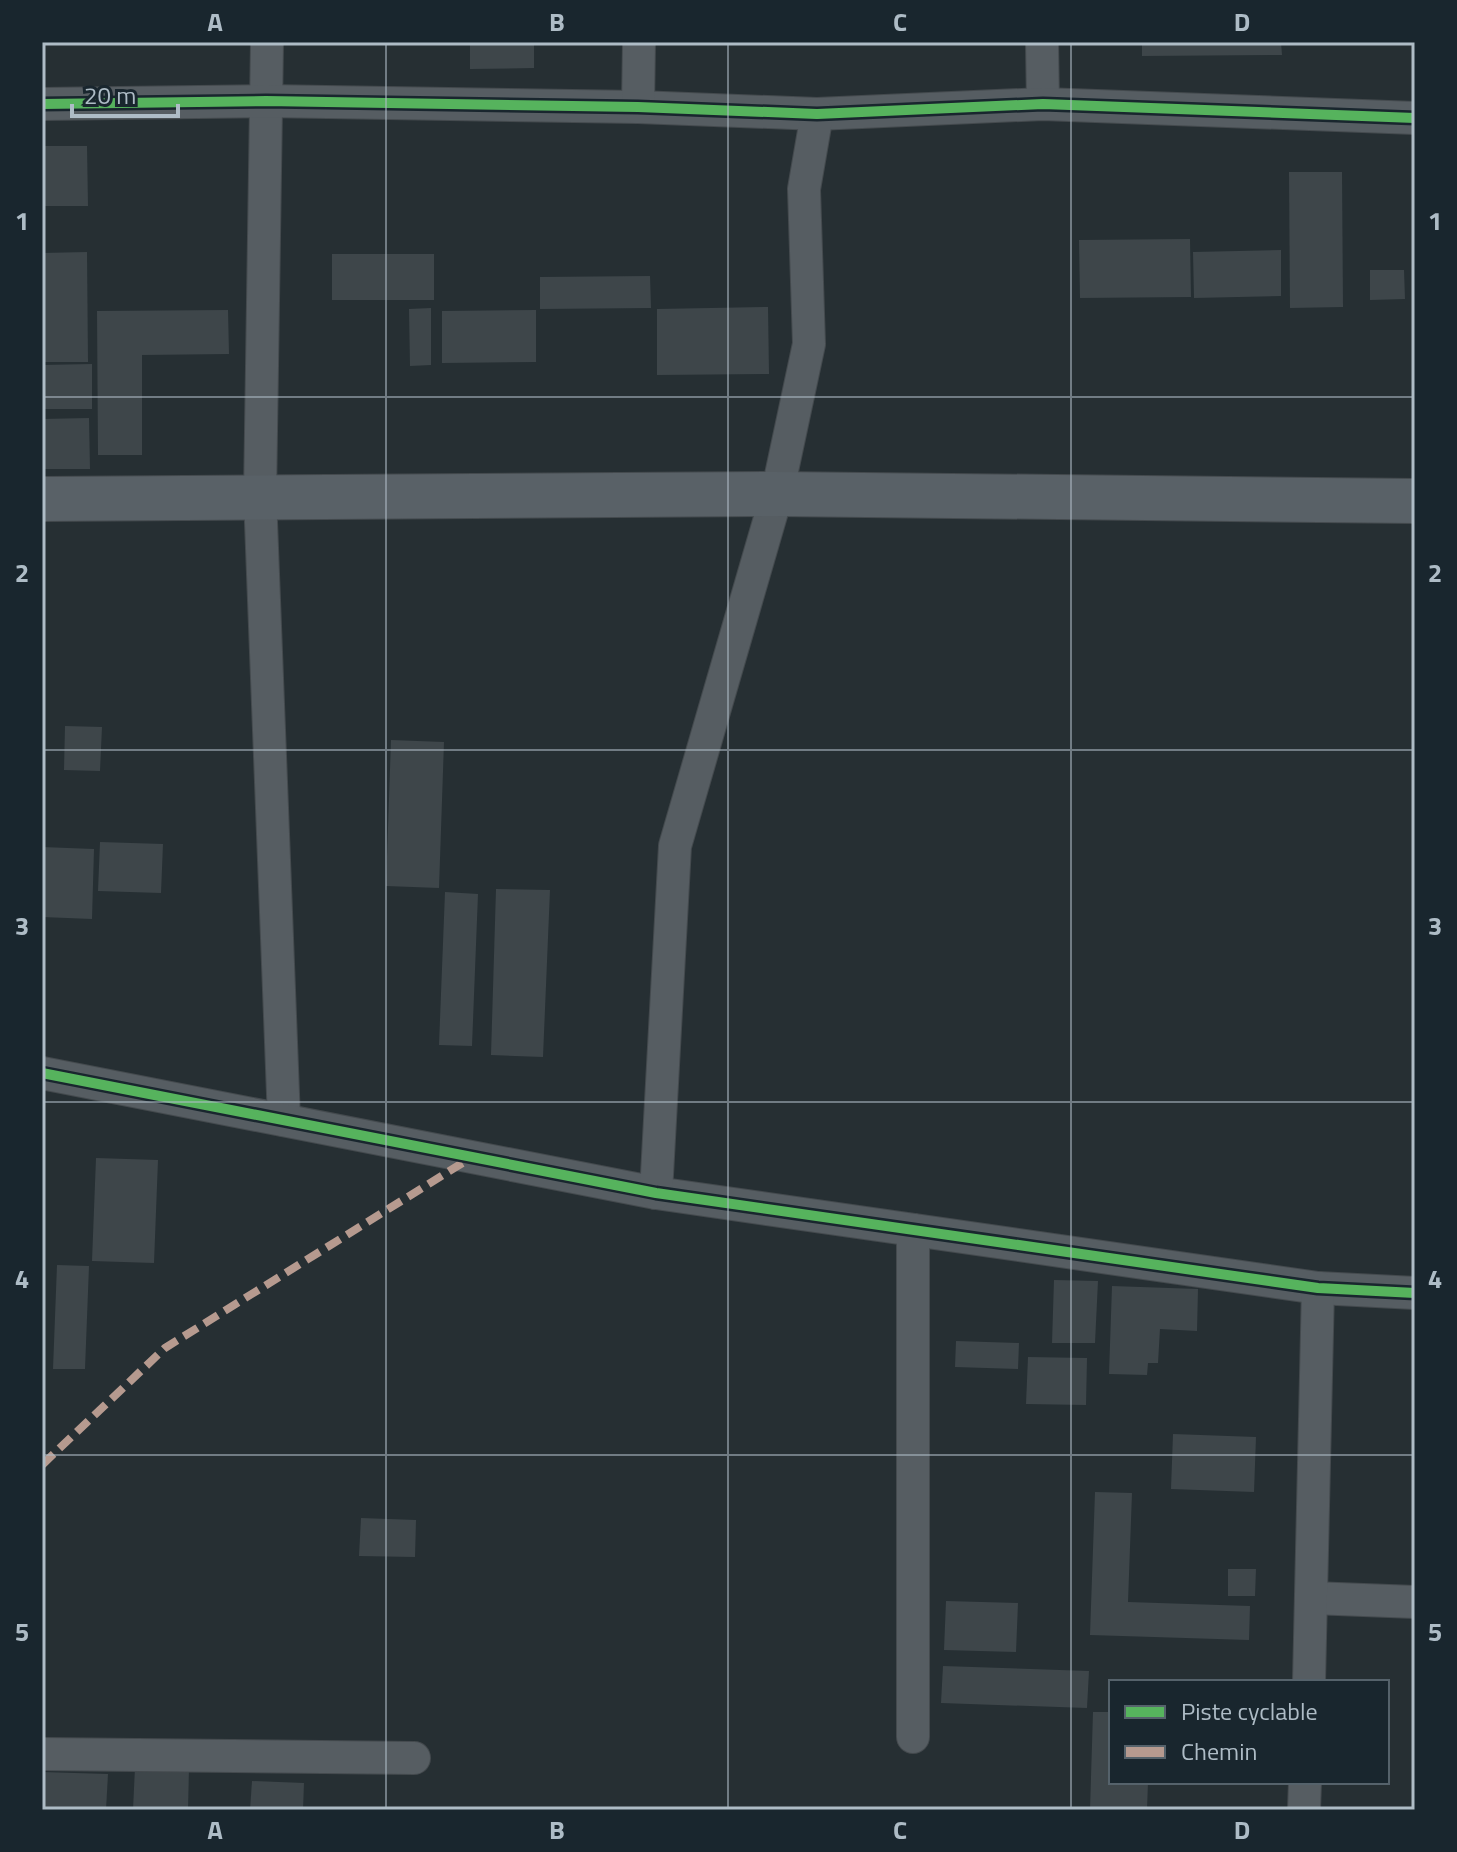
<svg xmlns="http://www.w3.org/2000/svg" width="1457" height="1852" font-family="'Titillium Web',sans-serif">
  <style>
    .building { fill: #3e464a }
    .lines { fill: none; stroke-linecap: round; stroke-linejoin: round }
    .street-casing { stroke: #444a4e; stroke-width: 34 }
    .secondary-casing { stroke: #444a4e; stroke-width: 46 }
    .street { stroke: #565d62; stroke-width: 32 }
    .secondary { stroke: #596167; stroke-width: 44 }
    .quiet { stroke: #b69a8f; stroke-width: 8; stroke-dasharray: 16 8; stroke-linecap: butt }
    .cycleway-casing { stroke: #19262e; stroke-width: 15 }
    .cycleway { stroke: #56b35d; stroke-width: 10 }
    .grid { fill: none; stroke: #aebcc6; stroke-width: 2; stroke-opacity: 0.55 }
    .neatline { fill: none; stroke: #aebcc6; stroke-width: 3 }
    .grid-label { font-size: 26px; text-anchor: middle; font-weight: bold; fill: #aebcc6 }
  </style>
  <rect width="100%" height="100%" fill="#262f33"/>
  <!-- building -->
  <g class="building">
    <polygon points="470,42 534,42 534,68 470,69"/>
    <polygon points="1142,42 1281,42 1282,55 1142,56"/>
    <polygon points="42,146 87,146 88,206 42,206"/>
    <polygon points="1289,172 1342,172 1343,307 1290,308"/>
    <polygon points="1190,239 1191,297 1080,298 1079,240"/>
    <polygon points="1281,250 1281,296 1194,298 1193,252"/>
    <polygon points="87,252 88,362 42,362 42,253"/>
    <rect x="332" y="254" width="102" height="46"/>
    <polygon points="1370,270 1404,270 1405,299 1370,300"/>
    <polygon points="650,276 651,308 540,309 540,277"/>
    <polygon points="768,307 769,374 657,375 657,309"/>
    <polygon points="431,308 431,365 410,366 409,309"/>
    <polygon points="228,310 229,354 142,355 142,455 98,455 97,311"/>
    <polygon points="536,310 536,362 442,363 442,311"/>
    <polygon points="92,364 92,409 42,409 42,365"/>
    <polygon points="89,418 90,469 42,469 42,419"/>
    <polygon points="65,726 102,727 100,771 64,770"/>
    <polygon points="391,740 444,742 439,888 386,886"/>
    <polygon points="100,842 163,844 161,893 98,891"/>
    <polygon points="42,847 94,849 92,919 42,917"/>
    <polygon points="496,889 550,890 543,1057 491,1055"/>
    <polygon points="445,892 478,894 472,1046 439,1045"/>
    <polygon points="96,1158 158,1160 154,1263 92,1261"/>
    <polygon points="57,1265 89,1266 85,1369 53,1369"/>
    <polygon points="1054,1280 1098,1281 1095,1343 1052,1343"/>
    <polygon points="1112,1286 1198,1289 1197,1331 1160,1329 1158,1363 1148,1363 1147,1375 1109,1374"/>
    <polygon points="956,1341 1019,1343 1018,1369 955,1367"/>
    <polygon points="1028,1357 1087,1358 1086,1405 1026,1404"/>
    <polygon points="1173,1434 1256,1437 1254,1492 1171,1489"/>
    <polygon points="1095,1492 1132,1493 1128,1602 1250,1606 1249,1640 1090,1635"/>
    <polygon points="361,1518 416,1520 415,1557 359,1556"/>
    <polygon points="1228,1569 1256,1569 1255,1596 1228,1596"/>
    <polygon points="946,1601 1018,1603 1016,1652 944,1650"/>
    <polygon points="943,1666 1089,1671 1087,1708 941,1703"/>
    <polygon points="1093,1712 1111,1712 1111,1782 1148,1782 1147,1810 1090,1810"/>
    <polygon points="135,1767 189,1768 188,1810 133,1810"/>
    <polygon points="42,1772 108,1774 106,1810 42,1810"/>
    <polygon points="252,1781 304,1783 303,1810 250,1810"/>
  </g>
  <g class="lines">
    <!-- street casing -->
    <g class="street-casing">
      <g id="street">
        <polyline points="267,42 260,496 284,1120"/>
        <polyline points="1042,42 1043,104"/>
        <polyline points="42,104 266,101 638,107 817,114 1043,104 1415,118"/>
        <polyline points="638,107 639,42"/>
        <polyline points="42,1073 656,1193 1318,1288 1415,1293"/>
        <polyline points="656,1193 675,846 777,494 809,344 804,189 817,114"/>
        <polyline points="1312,1598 1415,1602"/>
        <polyline points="1309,1682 1318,1288"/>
        <polyline points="913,1737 913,1230"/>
        <polyline points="42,1754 414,1758"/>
        <polyline points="1304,1810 1305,1782"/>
      </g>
    </g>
    <!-- secondary casing -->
    <g class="secondary-casing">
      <polyline id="secondary" points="42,499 777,494 1415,501"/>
    </g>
    <!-- street -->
    <use href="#street" class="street"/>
    <!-- secondary -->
    <use href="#secondary" class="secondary"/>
    <!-- quiet -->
    <polyline class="quiet" points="42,1465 165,1348 472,1157"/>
    <!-- cycleway casing -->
    <g class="cycleway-casing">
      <g id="cycleway">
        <polyline points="42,104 266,101 638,107 817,114 1043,104 1415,118"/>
        <polyline points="42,1073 656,1193 1318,1288 1415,1293"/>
      </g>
    </g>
    <!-- cycleway -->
    <use href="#cycleway" class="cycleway"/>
  </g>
  <!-- grid -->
  <path class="grid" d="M386 42V1810M728 42V1810M1071 42V1810M42 397H1415M42 750H1415M42 1102H1415M42 1455H1415"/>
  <!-- border -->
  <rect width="1457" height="1852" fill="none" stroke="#19262e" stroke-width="88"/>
  <!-- legend -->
  <rect x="1109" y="1680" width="280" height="104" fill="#19262e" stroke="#55626b" stroke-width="2"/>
  <rect x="1125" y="1706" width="40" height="12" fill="#56b35d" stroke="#55626b" stroke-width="2"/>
  <text x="1181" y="1720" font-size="24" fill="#aebcc6">Piste cyclable</text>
  <rect x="1125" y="1746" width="40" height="12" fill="#b69a8f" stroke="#55626b" stroke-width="2"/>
  <text x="1181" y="1760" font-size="24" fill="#aebcc6">Chemin</text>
  <!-- scale -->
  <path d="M72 104v12h106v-12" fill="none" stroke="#aebcc6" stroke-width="4"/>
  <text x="84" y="104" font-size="24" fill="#aebcc6" stroke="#19262e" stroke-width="6" paint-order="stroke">20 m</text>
  <rect x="44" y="44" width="1369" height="1764" class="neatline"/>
  <g class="grid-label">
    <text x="215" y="31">A</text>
    <text x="557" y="31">B</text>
    <text x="900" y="31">C</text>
    <text x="1242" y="31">D</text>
    <text x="22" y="230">1</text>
    <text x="1435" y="230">1</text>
    <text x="22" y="582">2</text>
    <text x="1435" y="582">2</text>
    <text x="22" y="935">3</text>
    <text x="1435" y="935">3</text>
    <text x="22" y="1288">4</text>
    <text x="1435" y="1288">4</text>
    <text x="22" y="1641">5</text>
    <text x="1435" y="1641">5</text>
    <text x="215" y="1839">A</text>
    <text x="557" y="1839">B</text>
    <text x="900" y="1839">C</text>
    <text x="1242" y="1839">D</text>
  </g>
</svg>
